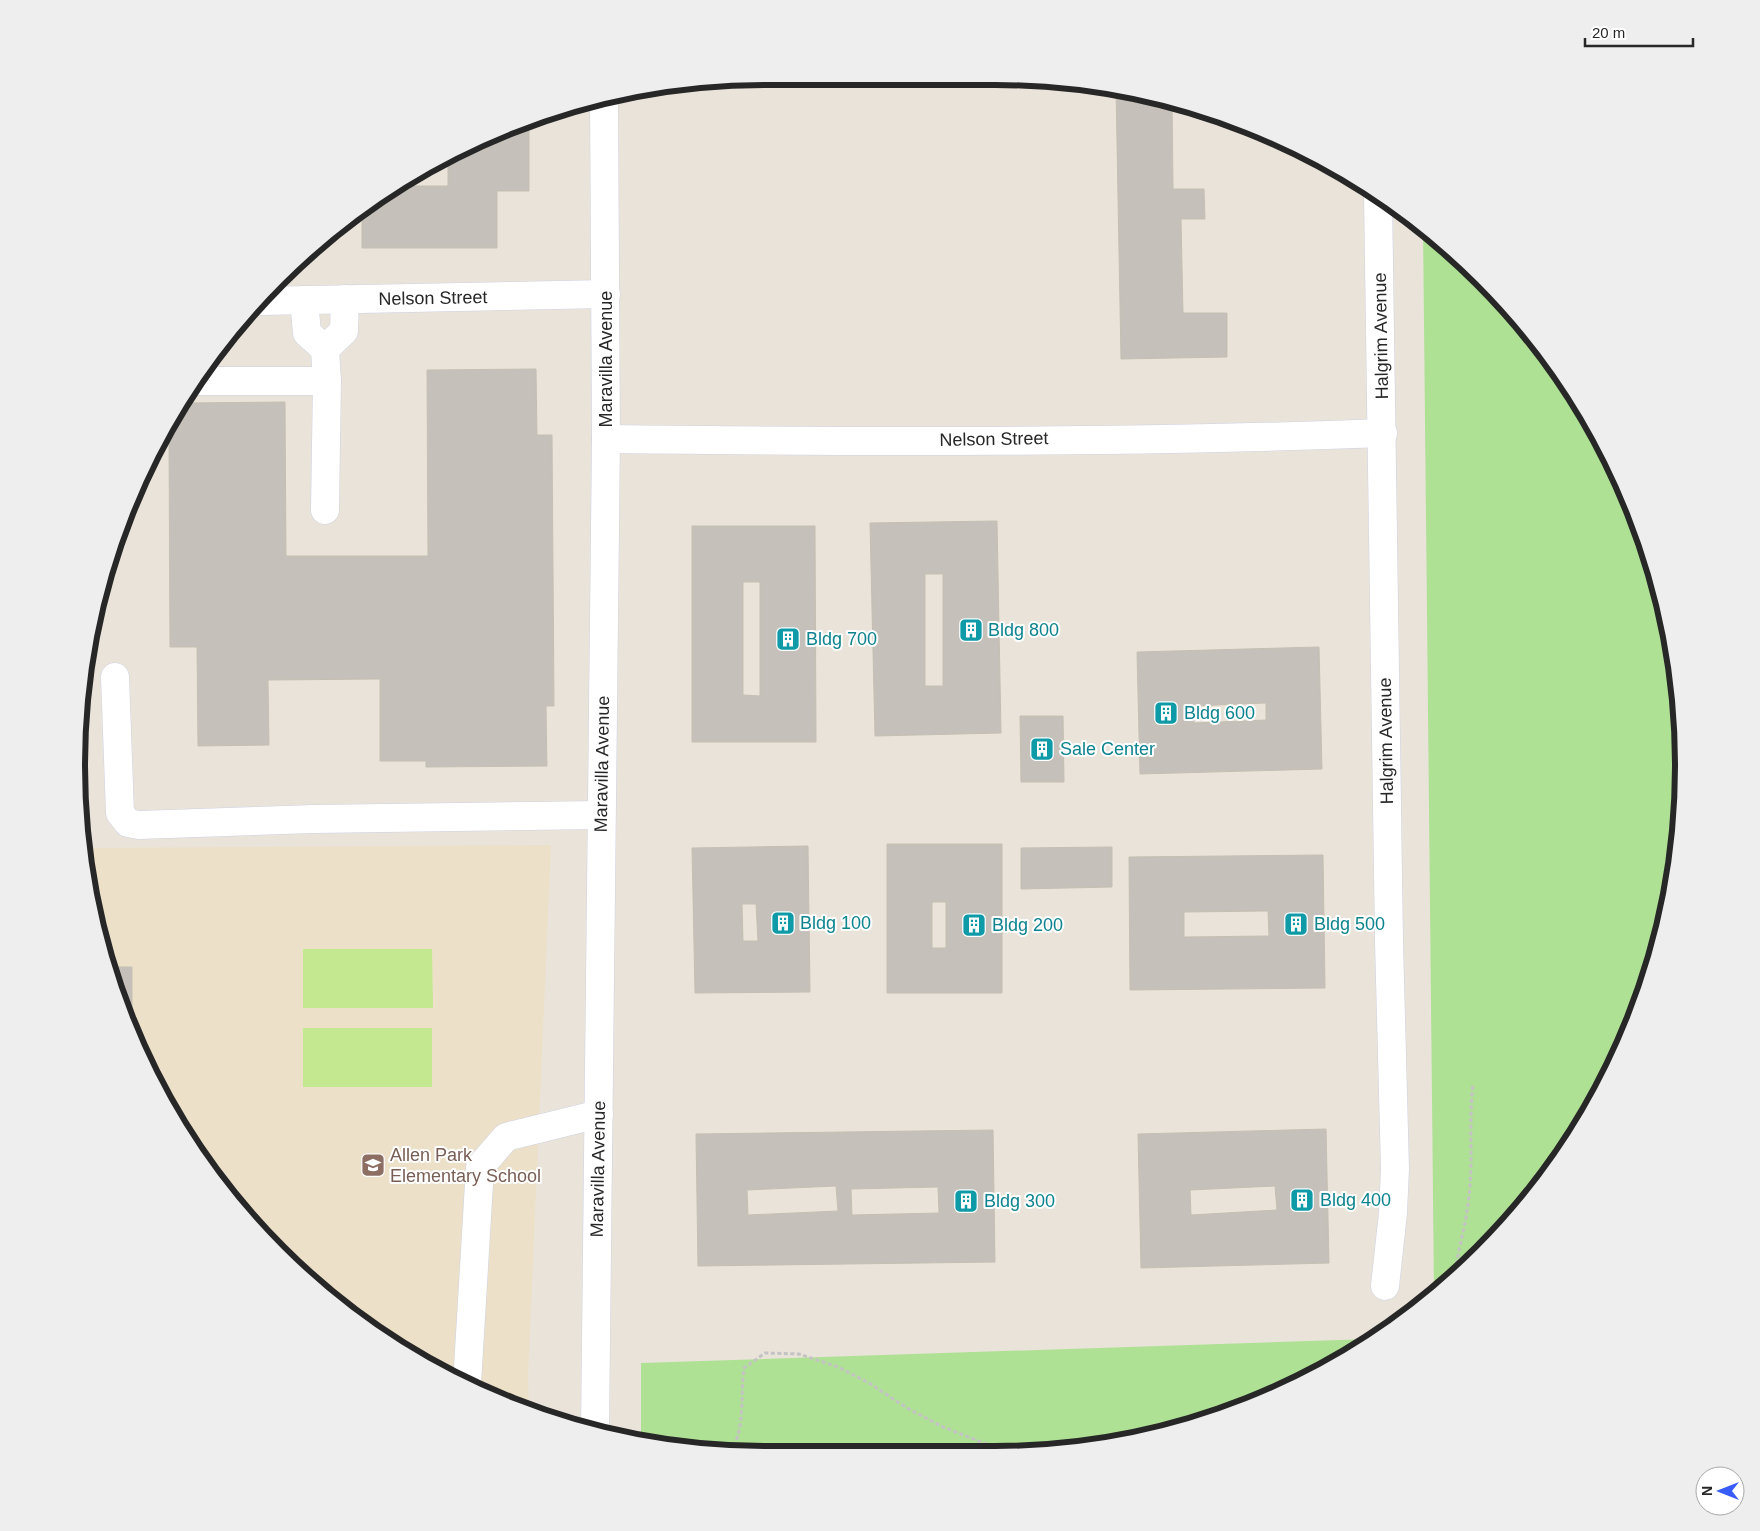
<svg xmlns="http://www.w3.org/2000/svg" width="1760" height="1531" font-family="Arial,sans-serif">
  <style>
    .education { fill: #ece0c8 }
    .green { fill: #afe195 }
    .pitch { fill: #c3e890 }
    .building { fill: #c5c0b9; stroke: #c5bfb3; fill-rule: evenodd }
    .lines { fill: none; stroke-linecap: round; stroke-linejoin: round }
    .minor-casing { stroke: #ced2e1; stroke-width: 29 }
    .path { stroke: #c3c3c3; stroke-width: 3; stroke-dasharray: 4 2.5; stroke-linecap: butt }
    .minor { stroke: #fff; stroke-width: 28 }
    .labels { text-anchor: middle; stroke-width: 4; stroke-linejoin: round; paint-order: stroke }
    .street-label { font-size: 18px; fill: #272727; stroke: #fff }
    .culture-label { font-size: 18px; fill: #0d838f; stroke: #fff; text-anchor: start }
    .education-label { font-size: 18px; fill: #785e54; stroke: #fff; text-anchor: start }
    .rim { fill: none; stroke: #272727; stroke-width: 6 }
  </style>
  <rect width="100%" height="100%" fill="#eae3d9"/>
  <!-- education -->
  <polygon class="education" points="551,845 528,1378 529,1411 502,1402 382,1338 247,1220 169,1110 113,987 85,848"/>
  <!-- green -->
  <g class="green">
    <polygon points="1423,227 1513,311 1592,421 1647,544 1678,676 1682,811 1660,944 1613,1071 1541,1185 1449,1284 1434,1294"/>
    <polygon points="1371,1339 1339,1363 1216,1418 1040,1453 765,1455 641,1442 641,1363"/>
  </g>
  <!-- pitch -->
  <g class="pitch">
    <polygon points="303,949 432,949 433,1008 303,1008"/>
    <rect x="303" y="1028" width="129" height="59"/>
  </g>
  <!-- building -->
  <g class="building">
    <polygon points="1116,89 1172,102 1173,189 1204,189 1205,219 1181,219 1183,313 1227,313 1227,357 1121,359"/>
    <polygon points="529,122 529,191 497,191 497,248 362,248 362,213 403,186 448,186 448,156 460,147"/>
    <polygon points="536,369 537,435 552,435 554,706 546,706 547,766 426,767 426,761 380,761 380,679 268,680 269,745 198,746 197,647 170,647 169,432 186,403 285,402 286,556 428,556 427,370"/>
    <path d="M997 521 1001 733 875 736 870 523ZM925 574H943V686H925Z"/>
    <path d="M692 526H815L816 742H692ZM743 582H760V696L743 695Z"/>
    <path d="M1319 647 1322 769 1140 774 1137 652ZM1266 703V720L1194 723 1193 706Z"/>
    <polygon points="1020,716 1063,716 1064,782 1021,782"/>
    <path d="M887 844H1002V993H887ZM932 902H946V948H932Z"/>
    <path d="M808 846 810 992 695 993 692 848ZM742 904H756L758 941H743Z"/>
    <polygon points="1112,847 1112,887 1021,889 1021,848"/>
    <path d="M1323 855 1325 988 1130 990 1129 857ZM1268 911 1269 936 1184 937V912Z"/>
    <polygon points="109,967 132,967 132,1029 113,987"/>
    <path d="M1326 1129 1329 1263 1141 1268 1138 1134ZM1275 1186 1277 1210 1191 1215 1190 1190Z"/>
    <path d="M993 1130 995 1262 698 1266 696 1134ZM836 1186 838 1211 748 1215 747 1190ZM938 1187 939 1213 852 1215 851 1189Z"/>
  </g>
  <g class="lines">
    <!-- minor casing -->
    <g class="minor-casing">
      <g id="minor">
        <polyline points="1378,196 1389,942 1395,1169 1393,1213 1385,1286"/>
        <polyline points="304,300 307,333 325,349 327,381 325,510"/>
        <polyline points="261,301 606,294"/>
        <polyline points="325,349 344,331 345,299"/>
        <polyline points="198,381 327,381"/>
        <path d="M606 439C864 442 1124 443 1383 433"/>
        <polyline points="115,677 120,813 128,823 139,825 313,819 601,815"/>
        <polyline points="467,1384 480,1167 506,1137 599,1114"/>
        <polyline points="595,1431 606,439 604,97"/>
      </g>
    </g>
    <!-- path -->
    <g class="path">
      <path d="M1455 1277C1457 1252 1465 1229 1468 1204 1474 1165 1468 1124 1473 1084"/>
      <path d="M730 1451C746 1432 740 1393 744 1368L765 1353 799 1354 838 1367 869 1383 907 1408 943 1427 1009 1453"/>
    </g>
    <!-- minor -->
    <use href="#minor" class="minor"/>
  </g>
  <!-- icons -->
  <defs>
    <g id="building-square" transform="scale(1.25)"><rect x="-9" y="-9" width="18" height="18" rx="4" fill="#0f9aa8" stroke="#fff"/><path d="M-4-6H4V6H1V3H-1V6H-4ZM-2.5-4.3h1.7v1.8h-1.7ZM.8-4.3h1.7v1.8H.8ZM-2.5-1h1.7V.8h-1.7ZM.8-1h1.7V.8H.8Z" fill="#fff"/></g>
    <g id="school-square" transform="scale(1.25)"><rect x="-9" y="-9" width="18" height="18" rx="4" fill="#8d6e63" stroke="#fff"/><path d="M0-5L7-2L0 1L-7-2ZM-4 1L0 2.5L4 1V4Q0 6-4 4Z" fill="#fff"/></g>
  </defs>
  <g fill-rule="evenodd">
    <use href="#building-square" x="971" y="630"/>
    <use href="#building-square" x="788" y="639"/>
    <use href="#building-square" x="1166" y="713"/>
    <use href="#building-square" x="1042" y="749"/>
    <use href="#building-square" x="783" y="923"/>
    <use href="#building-square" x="1296" y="924"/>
    <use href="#building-square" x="974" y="925"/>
    <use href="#school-square" x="373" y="1165"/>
    <use href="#building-square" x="1302" y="1200"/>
    <use href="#building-square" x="966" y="1201"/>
  </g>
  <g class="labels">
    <!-- street labels -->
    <g class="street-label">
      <text transform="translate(433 298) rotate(-1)" y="6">Nelson Street</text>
      <text transform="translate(1381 336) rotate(-91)" y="6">Halgrim Avenue</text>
      <text transform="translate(606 359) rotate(-90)" y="6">Maravilla Avenue</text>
      <text transform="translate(994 439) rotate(-1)" y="6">Nelson Street</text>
      <text transform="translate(1386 741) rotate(-91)" y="6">Halgrim Avenue</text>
      <text transform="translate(602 764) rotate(-89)" y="6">Maravilla Avenue</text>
      <text transform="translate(598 1169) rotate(-89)" y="6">Maravilla Avenue</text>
    </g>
    <!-- culture labels -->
    <g class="culture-label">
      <text x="988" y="636">Bldg 800</text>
      <text x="806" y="645">Bldg 700</text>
      <text x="1184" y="719">Bldg 600</text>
      <text x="1060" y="755">Sale Center</text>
      <text x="800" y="929">Bldg 100</text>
      <text x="1314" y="930">Bldg 500</text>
      <text x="992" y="931">Bldg 200</text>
      <text x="1320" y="1206">Bldg 400</text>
      <text x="984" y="1207">Bldg 300</text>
    </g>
    <!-- education labels -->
    <g class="education-label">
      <text x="390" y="1161">Allen Park<tspan x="390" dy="21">Elementary School</tspan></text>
    </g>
  </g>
  <!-- crop -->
  <path d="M0 0H1760V1531H0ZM765 85H995A680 680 0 0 1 1675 765V766A680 680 0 0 1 995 1446H765A680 680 0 0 1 85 766V765A680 680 0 0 1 765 85Z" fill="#eee" fill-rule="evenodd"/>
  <path class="rim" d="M765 85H995A680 680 0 0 1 1675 765V766A680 680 0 0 1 995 1446H765A680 680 0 0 1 85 766V765A680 680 0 0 1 765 85Z"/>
  <!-- north arrow -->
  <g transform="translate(1720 1491) rotate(270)"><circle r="24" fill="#ffffff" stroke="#a9a9a9"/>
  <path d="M0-4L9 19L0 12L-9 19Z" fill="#385cf8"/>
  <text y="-8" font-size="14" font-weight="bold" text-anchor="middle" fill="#272727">N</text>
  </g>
  <!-- scale -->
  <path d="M1585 38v8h108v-8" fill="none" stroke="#272727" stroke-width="2.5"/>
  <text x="1592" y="38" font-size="15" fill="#272727" stroke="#ffffff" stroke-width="4" paint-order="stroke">20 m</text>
</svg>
